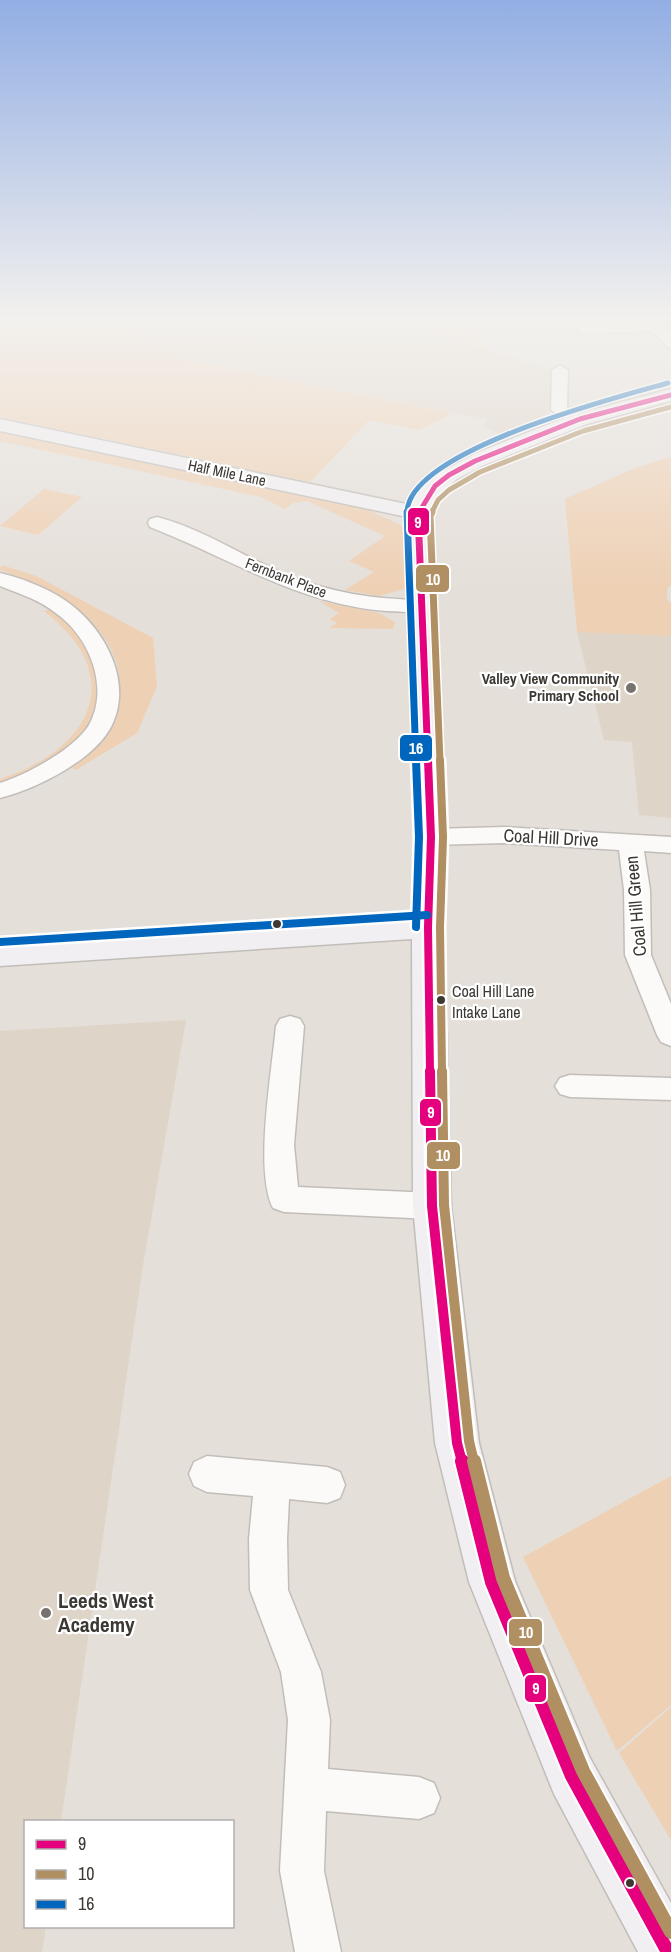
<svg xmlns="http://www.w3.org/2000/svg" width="671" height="1952" font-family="'Archivo Narrow',sans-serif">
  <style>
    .built { fill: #dfd4c8 }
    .green { fill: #eed0b4 }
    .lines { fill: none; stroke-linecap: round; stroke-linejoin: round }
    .street-casing { stroke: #c1bdb9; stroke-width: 3 }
    .secondary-casing { stroke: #c1bdb9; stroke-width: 3 }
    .street { fill: #fbfaf9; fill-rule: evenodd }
    .secondary { fill: #f1eff2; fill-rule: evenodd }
    .bus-1-far4-casing { stroke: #fff; stroke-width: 8 }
    .bus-1-far3-casing { stroke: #fff; stroke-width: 10 }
    .bus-1-far2-casing { stroke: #fff; stroke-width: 13 }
    .bus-1-far1-casing { stroke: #fff; stroke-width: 15 }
    .bus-1-casing { stroke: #fff; stroke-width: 18 }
    .bus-2-far4-casing { stroke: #fff; stroke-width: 8 }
    .bus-2-far3-casing { stroke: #fff; stroke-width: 10 }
    .bus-2-far2-casing { stroke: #fff; stroke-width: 13 }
    .bus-2-far1-casing { stroke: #fff; stroke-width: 15 }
    .bus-2-casing { stroke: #fff; stroke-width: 18 }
    .bus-3-far2-casing { stroke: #fff; stroke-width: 8 }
    .bus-3-far1-casing { stroke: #fff; stroke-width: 10 }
    .bus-3-casing { stroke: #fff; stroke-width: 13 }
    .bus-1-far4 { stroke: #e5007d; stroke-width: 5 }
    .bus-1-far3 { stroke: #e5007d; stroke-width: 7 }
    .bus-1-far2 { stroke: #e5007d; stroke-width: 8 }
    .bus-1-far1 { stroke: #e5007d; stroke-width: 10 }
    .bus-1 { stroke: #e5007d; stroke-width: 14 }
    .bus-2-far4 { stroke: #b08f62; stroke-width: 5 }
    .bus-2-far3 { stroke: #b08f62; stroke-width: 7 }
    .bus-2-far2 { stroke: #b08f62; stroke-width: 8 }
    .bus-2-far1 { stroke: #b08f62; stroke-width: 10 }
    .bus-2 { stroke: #b08f62; stroke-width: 14 }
    .bus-3-far2 { stroke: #0065bd; stroke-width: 5 }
    .bus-3-far1 { stroke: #0065bd; stroke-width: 7 }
    .bus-3 { stroke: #0065bd; stroke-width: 8 }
    .poi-dot { fill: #77726e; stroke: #fff; stroke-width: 2 }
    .bus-dot { fill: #3c3834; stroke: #fff; stroke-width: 2 }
    .labels { text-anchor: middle; stroke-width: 4.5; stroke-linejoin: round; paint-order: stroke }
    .far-street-label { font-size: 15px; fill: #3c3834; stroke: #fff }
    .far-poi-label { font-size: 15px; font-weight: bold; fill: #3c3834; stroke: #fff; text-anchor: end }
    .bus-label { font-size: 16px; fill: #3c3834; stroke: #fff; text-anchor: start }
    .street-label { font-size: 18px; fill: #3c3834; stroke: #fff }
    .near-poi-label { font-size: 21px; font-weight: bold; fill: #3c3834; stroke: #fff; text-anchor: start }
    .line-badge { stroke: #fff; stroke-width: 2 }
    .badge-label { font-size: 16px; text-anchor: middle; font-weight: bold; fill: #fff }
  </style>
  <rect width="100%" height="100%" fill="#e5dfd9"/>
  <!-- built -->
  <g class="built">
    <polygon points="120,316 296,316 393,329 421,328 442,332 458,342 553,370 553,387 547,414 504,436 484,427 487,419 173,357"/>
    <polygon points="577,632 671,636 671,818 639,815 632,742 604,740"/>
    <polygon points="186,1020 143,1265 61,1821 26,1822 26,1926 46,1927 42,1952 0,1952 0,1031"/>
  </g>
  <!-- green -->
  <g class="green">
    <polygon points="0,316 120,316 173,357 452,413 419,430 369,420 310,482 0,417"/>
    <polygon points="296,316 465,316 491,352 458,342 442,332 421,328 393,329"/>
    <polygon points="0,429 366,509 403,526 408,588 379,596 345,590 374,572 349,561 385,536 307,501 293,503 285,509 261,497 0,441"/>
    <polygon points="671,457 671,585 667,589 667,600 671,603 671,636 577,632 565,499 635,468"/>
    <polygon points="44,489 82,497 38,535 0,526"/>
    <path d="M2 565 36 576 153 638 157 686 137 733 76 770 72 768C97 751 113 733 118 703 132 630 57 590 0 570Z"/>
    <polygon points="319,601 379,613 395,622 393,629 329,628 337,623 330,619 339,613"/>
    <path d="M50 609C100 646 118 702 68 748 49 765 23 774 0 785V779C90 750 130 677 44 611Z"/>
    <polygon points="671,1476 671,1705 617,1751 523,1557"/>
    <polygon points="671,1707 671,1840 619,1753"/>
  </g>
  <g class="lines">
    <!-- street casing -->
    <g class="street-casing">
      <g id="street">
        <polygon points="568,316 583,316 590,326 661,323 671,334 671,348 666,346 652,331 581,334"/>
        <polygon points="560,365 568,370 567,408 585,419 583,422 571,422 551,410 552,370"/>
        <path d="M157 517C203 529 244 557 287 575 331 593 374 599 421 600L428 602 431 606 428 610C415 614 400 611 387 611 300 605 230 558 150 527L148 523 150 519Z"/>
        <path d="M0 573C25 579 55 591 74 607 107 634 132 683 112 725 95 760 36 789 0 798V783C26 775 77 748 90 723 109 686 89 637 57 614 40 600 20 594 0 586Z"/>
        <polygon points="505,827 671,837 671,853 644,851 650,890 651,955 671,1004 671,1046 661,1042 657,1035 625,955 624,890 619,850 505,843 431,845 422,843 419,837 422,831 431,829"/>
        <path d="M290 1016 300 1019 304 1026 294 1145 298 1187 432 1193 443 1197 448 1206 443 1215 432 1219 284 1212 273 1208C254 1170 272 1070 276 1026L280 1019Z"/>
        <polygon points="570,1075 671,1078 671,1100 570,1097 560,1094 555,1086 560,1078"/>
        <polygon points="207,1456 327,1467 340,1472 345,1485 340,1498 327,1503 289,1499 287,1539 288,1590 321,1672 330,1720 328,1769 419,1777 434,1783 440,1798 434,1813 419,1819 326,1811 324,1871 341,1952 295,1952 280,1871 288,1720 281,1672 250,1590 249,1539 253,1496 207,1492 194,1486 189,1474 194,1462"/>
      </g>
    </g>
    <!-- secondary casing -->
    <g class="secondary-casing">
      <polygon id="secondary" points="671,389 671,401 587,424 482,466 457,479 443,491 429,513 446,837 444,927 451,1206 479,1443 515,1581 590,1758 671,1903 671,1952 638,1952 554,1794 469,1582 435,1443 413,1206 412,939 0,966 0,942 413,917 416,837 407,517 0,431 0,419 411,505 421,488 434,476 476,453 572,415"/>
    </g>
    <!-- street -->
    <use href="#street" class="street"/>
    <!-- secondary -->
    <use href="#secondary" class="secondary"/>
    <!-- bus-1-far4 casing -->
    <g class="bus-1-far4-casing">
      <polyline id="bus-1-far4" points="418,514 435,486 449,475 475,461 580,419 671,395"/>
    </g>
    <!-- bus-1-far3 casing -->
    <g class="bus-1-far3-casing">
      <polyline id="bus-1-far3" points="418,512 428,761"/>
    </g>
    <!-- bus-1-far2 casing -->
    <g class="bus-1-far2-casing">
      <polyline id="bus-1-far2" points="428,760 431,837 428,927 430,1072"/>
    </g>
    <!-- bus-1-far1 casing -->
    <g class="bus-1-far1-casing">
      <polyline id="bus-1-far1" points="430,1071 432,1206 457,1443 462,1462"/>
    </g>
    <!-- bus-1 casing -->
    <g class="bus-1-casing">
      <polyline id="bus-1" points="462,1461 492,1582 572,1776 668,1952"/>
    </g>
    <!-- bus-2-far4 casing -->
    <g class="bus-2-far4-casing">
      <polyline id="bus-2-far4" points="431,514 438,500 449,490 480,472 583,431 671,407"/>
    </g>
    <!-- bus-2-far3 casing -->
    <g class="bus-2-far3-casing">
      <polyline id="bus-2-far3" points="432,512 430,516 440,761"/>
    </g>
    <!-- bus-2-far2 casing -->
    <g class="bus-2-far2-casing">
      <polyline id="bus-2-far2" points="440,760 443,837 440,927 442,1072"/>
    </g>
    <!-- bus-2-far1 casing -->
    <g class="bus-2-far1-casing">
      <polyline id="bus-2-far1" points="442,1071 444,1205 469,1441 474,1462"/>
    </g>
    <!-- bus-2 casing -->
    <g class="bus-2-casing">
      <polyline id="bus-2" points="474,1461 503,1578 583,1771 671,1932"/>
    </g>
    <!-- bus-3-far2 casing -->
    <g class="bus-3-far2-casing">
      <path id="bus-3-far2" d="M407 514C405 451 618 397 668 383"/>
    </g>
    <!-- bus-3-far1 casing -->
    <g class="bus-3-far1-casing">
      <polyline id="bus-3-far1" points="407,512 416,761"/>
    </g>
    <!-- bus-3 casing -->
    <g class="bus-3-casing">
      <g id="bus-3">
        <polyline points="416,927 419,837 416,760"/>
        <polyline points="0,942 427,915"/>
      </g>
    </g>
    <!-- bus-1-far4 -->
    <use href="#bus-1-far4" class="bus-1-far4"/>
    <!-- bus-1-far3 -->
    <use href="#bus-1-far3" class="bus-1-far3"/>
    <!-- bus-1-far2 -->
    <use href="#bus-1-far2" class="bus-1-far2"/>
    <!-- bus-1-far1 -->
    <use href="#bus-1-far1" class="bus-1-far1"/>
    <!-- bus-1 -->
    <use href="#bus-1" class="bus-1"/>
    <!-- bus-2-far4 -->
    <use href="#bus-2-far4" class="bus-2-far4"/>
    <!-- bus-2-far3 -->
    <use href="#bus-2-far3" class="bus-2-far3"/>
    <!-- bus-2-far2 -->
    <use href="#bus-2-far2" class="bus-2-far2"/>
    <!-- bus-2-far1 -->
    <use href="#bus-2-far1" class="bus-2-far1"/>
    <!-- bus-2 -->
    <use href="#bus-2" class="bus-2"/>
    <!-- bus-3-far2 -->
    <use href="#bus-3-far2" class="bus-3-far2"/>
    <!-- bus-3-far1 -->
    <use href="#bus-3-far1" class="bus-3-far1"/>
    <!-- bus-3 -->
    <use href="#bus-3" class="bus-3"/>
  </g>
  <!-- sky -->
  <linearGradient id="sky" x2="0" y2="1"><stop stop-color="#92aee4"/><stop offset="0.54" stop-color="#f3f1ee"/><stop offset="1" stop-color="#f3f1ee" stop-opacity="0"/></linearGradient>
  <rect width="671" height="590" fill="url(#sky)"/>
  <!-- markers -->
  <g class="poi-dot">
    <circle cx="631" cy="688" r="6"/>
    <circle cx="46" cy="1613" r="6"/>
  </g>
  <g class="bus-dot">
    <circle cx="277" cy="924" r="5"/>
    <circle cx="441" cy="1000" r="5"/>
    <circle cx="630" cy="1883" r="5"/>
  </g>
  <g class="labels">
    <!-- far-street labels -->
    <g class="far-street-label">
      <text transform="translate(227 473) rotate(12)" y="5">Half Mile Lane</text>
      <text transform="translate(286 578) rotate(21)" y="5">Fernbank Place</text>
    </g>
    <!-- far-poi labels -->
    <g class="far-poi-label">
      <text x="619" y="684">Valley View Community<tspan x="619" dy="17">Primary School</tspan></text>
    </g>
    <!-- bus labels -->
    <g class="bus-label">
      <text x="452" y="997">Coal Hill Lane<tspan x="452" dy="21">Intake Lane</tspan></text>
    </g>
    <!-- street labels -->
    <g class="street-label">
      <text transform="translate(551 838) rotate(3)" y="6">Coal Hill Drive</text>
      <text transform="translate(636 906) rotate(-95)" y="6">Coal Hill Green</text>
    </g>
    <!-- near-poi labels -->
    <g class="near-poi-label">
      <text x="58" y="1608">Leeds West<tspan x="58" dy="24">Academy</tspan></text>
    </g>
  </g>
  <g class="line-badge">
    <rect x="407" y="507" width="23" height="29" rx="6" fill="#e5007d"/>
    <rect x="415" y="564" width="35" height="29" rx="6" fill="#b08f62"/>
    <rect x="399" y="734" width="34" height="28" rx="6" fill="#0065bd"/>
    <rect x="419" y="1098" width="23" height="29" rx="6" fill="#e5007d"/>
    <rect x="426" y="1141" width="35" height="29" rx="6" fill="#b08f62"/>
    <rect x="508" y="1618" width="35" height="29" rx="6" fill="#b08f62"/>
    <rect x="524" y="1674" width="23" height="29" rx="6" fill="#e5007d"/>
  </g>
  <g class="badge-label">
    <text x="418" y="528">9</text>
    <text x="433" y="585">10</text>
    <text x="416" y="754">16</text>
    <text x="431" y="1118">9</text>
    <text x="443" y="1161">10</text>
    <text x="526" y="1638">10</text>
    <text x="536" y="1694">9</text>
  </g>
  <!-- legend -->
  <rect x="24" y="1820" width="210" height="108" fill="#ffffff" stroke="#b1afae" stroke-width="1.5"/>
  <rect x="36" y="1840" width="30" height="9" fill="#e5007d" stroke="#b1afae" stroke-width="1.5"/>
  <text x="78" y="1850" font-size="18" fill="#3c3834">9</text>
  <rect x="36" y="1870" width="30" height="9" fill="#b08f62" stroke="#b1afae" stroke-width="1.5"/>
  <text x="78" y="1880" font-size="18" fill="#3c3834">10</text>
  <rect x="36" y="1900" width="30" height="9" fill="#0065bd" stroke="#b1afae" stroke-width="1.5"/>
  <text x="78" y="1910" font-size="18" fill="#3c3834">16</text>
</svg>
